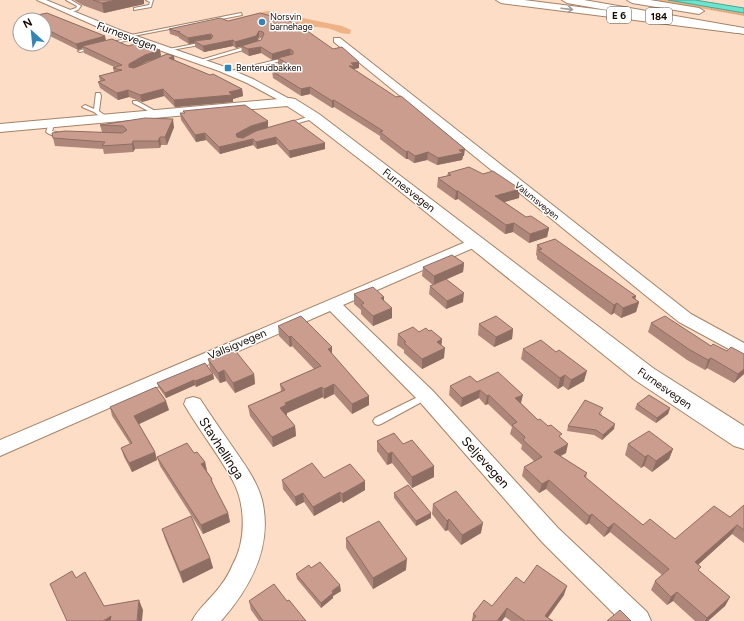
<svg xmlns="http://www.w3.org/2000/svg" width="744" height="621" font-family="Figtree,sans-serif">
  <style>
    .green { fill: #edb385 }
    .water { fill: #6ae5ce; stroke: #50a391 }
    .lines { fill: none; stroke-linecap: round; stroke-linejoin: round }
    .service-casing { stroke: #a58266; stroke-width: 2 }
    .minor-casing { stroke: #a58266; stroke-width: 2 }
    .secondary-casing { stroke: #a58266; stroke-width: 2 }
    .primary-casing { stroke: #a58266; stroke-width: 2 }
    .motorway-casing { stroke: #a58266; stroke-width: 2 }
    .path { stroke: #af9684; stroke-width: 1; stroke-dasharray: 1 1.5; stroke-linecap: butt }
    .service { fill: #fff; fill-rule: evenodd }
    .minor { fill: #fff; fill-rule: evenodd }
    .secondary { fill: #fff; fill-rule: evenodd }
    .primary { fill: #fff; fill-rule: evenodd }
    .motorway { fill: #fff; fill-rule: evenodd }
    .wall { fill: #af877a; fill-rule: evenodd }
    .shaded-wall { fill: #8e6e63 }
    .building { fill: #cb9d8e; stroke: #8e6e63 }
    .oneway { stroke: #a19d9a }
    .poi-dot { fill: #3485b6; stroke: #fff; stroke-width: 1.5 }
    .labels { text-anchor: middle; stroke-width: 3; stroke-linejoin: round; paint-order: stroke }
    .far-poi-label { font-size: 9px; fill: #150902; stroke: #fff; text-anchor: start }
    .far-street-label { font-size: 9px; fill: #150902; stroke: #fff }
    .shield { fill: #fff; stroke: #5b534e; stroke-width: 1 }
    .shield-label { font-size: 10px; font-weight: bold; fill: #150902 }
    .street-label { font-size: 11px; fill: #150902; stroke: #fff }
    .near-street-label { font-size: 13px; fill: #150902; stroke: #fff }
  </style>
  <rect width="100%" height="100%" fill="#fdddc6"/>
  <!-- green -->
  <g class="green">
    <polygon points="654,0 668,0 744,13 744,16"/>
    <path d="M268 11 342 26 351 30 350 34C339 34 336 30 326 28 313 26 301 27 288 23V21L259 13Z"/>
  </g>
  <!-- water -->
  <polygon class="water" points="668,0 695,0 744,8 744,13"/>
  <g class="lines">
    <!-- service casing -->
    <g class="service-casing">
      <g id="service">
        <polygon points="66,0 71,0 81,6 78,10 67,13 67,11 76,8 77,6"/>
        <polygon points="146,0 153,0 151,7 134,10 134,8 149,5 150,2"/>
        <polygon points="241,13 242,15 128,37 126,36"/>
        <polygon points="133,37 134,39 107,45 105,44"/>
        <polygon points="260,38 263,39 261,45 201,62 197,61 258,43"/>
        <polygon points="204,42 205,44 166,51 164,50"/>
        <polygon points="94,46 96,47 95,48 80,52 78,51"/>
        <polygon points="288,57 290,58 290,59 229,73 227,72"/>
        <polygon points="96,93 100,93 101,96 99,111 107,117 107,119 103,119 94,112 82,107 85,105 94,109"/>
        <polygon points="133,101 137,101 159,113 154,114 133,103"/>
        <polygon points="314,115 317,117 316,118 288,126 285,124"/>
        <path d="M52 121 55 123 52 131 65 134V136C59 137 51 136 46 132L49 123Z"/>
        <polygon points="426,393 429,394 431,396 429,398 381,424 378,425 375,424 373,421 375,418"/>
      </g>
    </g>
    <!-- minor casing -->
    <g class="minor-casing">
      <g id="minor">
        <polygon points="37,0 46,0 122,31 225,67 253,79 295,102 290,105 286,104 247,83 219,71 116,35"/>
        <polygon points="334,38 340,38 691,314 744,343 744,356 738,354 679,322 650,299 334,42"/>
        <polygon points="475,238 480,239 482,242 480,245 343,305 433,391 558,528 647,612 651,621 621,621 542,542 419,401 330,311 0,456 0,440"/>
        <path d="M193 397 200 399C211 416 223 433 234 449 245 465 257 481 262 500 273 546 251 587 221 621H192C199 607 212 598 221 585 226 579 230 571 233 564 246 541 246 505 233 481 219 455 199 430 184 404L186 399Z"/>
      </g>
    </g>
    <!-- secondary casing -->
    <g class="secondary-casing">
      <polygon id="secondary" points="290,98 295,99 319,114 653,368 744,426 744,449 734,446 635,380 371,168 309,120 287,106 0,132 0,124"/>
    </g>
    <!-- primary casing -->
    <g class="primary-casing">
      <polygon id="primary" points="562,0 584,0 744,28 744,34 567,3"/>
    </g>
    <!-- motorway casing -->
    <g class="motorway-casing">
      <g id="motorway">
        <polygon points="496,0 524,0 737,27 742,30 737,33 501,3"/>
        <polygon points="627,0 650,0 699,8 704,11 699,14 632,3"/>
      </g>
    </g>
    <!-- path -->
    <polyline class="path" points="711,9 744,15"/>
    <!-- service -->
    <use href="#service" class="service"/>
    <!-- minor -->
    <use href="#minor" class="minor"/>
    <!-- secondary -->
    <use href="#secondary" class="secondary"/>
    <!-- primary -->
    <use href="#primary" class="primary"/>
    <!-- motorway -->
    <use href="#motorway" class="motorway"/>
  </g>
  <!-- wall -->
  <g class="wall">
    <polygon points="74,0 144,0 144,4 104,13 82,5"/>
    <path d="M47 13 105 36 106 41 112 39 128 46 139 43 160 50 161 56 167 54 174 56V60L210 75 213 74 242 89 243 96 233 99V102L175 107 164 96 142 102 129 97 118 100 100 88 98 82 100 81 99 76 114 72 113 68 114 67 84 53 83 48 78 50 44 33V20H23V18ZM157 58 139 66 146 62Z"/>
    <path d="M228 21 333 49 359 62V68L354 69V70L464 156H463L462 160 437 165 427 160 414 163 408 159H406L380 139V136L334 107 332 108 310 94 301 96 273 78 272 71 286 68 278 64V59L272 60 261 53 249 56 242 52 241 46 236 48 233 46 204 52 195 47V43L189 44 179 38V37L170 34 169 29ZM259 37H262L261 40 257 42Z"/>
    <polygon points="183,111 268,127 325,149 290,158 277,144 257,149 253,145 220,154 206,140 196,142 181,120 180,113 184,113"/>
    <polygon points="100,125 174,127 167,145 161,145 160,148 135,149 133,152 104,154 103,149 55,146 53,138 102,132"/>
    <polygon points="448,173 519,198 504,202 526,217 549,228 547,237 529,243 513,232 505,234 458,199 455,200 437,187 438,178 447,176"/>
    <polygon points="537,245 636,296 635,299 639,302 636,312 621,318 614,313 611,315 537,259 537,256 536,255"/>
    <polygon points="464,263 463,272 446,279 463,302 446,309 429,294 430,286 433,285 422,276 423,267"/>
    <polygon points="354,294 384,297 384,301 392,318 373,326 361,314 361,310 354,304"/>
    <polygon points="651,323 711,346 727,351 744,354 744,374 734,383 707,368 705,370 687,360 648,332"/>
    <polygon points="479,324 513,329 512,339 494,347 478,335"/>
    <polygon points="278,326 332,354 369,396 369,405 352,414 334,394 324,399 323,397 287,413 287,415 286,415 295,426 296,436 273,447 250,416 248,406 281,391 280,384 314,369 292,346 290,347 279,336"/>
    <polygon points="429,331 442,339 441,345 444,358 422,369 404,353 404,350 397,345 398,334"/>
    <polygon points="523,349 556,352 584,381 568,390 563,386 558,389 521,359"/>
    <polygon points="208,359 254,374 255,384 235,393 226,381 220,383 210,369"/>
    <polygon points="213,374 214,379 196,387 195,385 166,398 159,388 157,383"/>
    <polygon points="477,382 521,403 538,420 561,438 566,453 560,456 587,473 586,478 643,525 675,539 730,517 744,505 744,543 732,534 698,565 699,571 730,597 725,606 708,621 695,621 673,601 667,605 651,590 655,581 662,575 610,532 604,537 589,523 586,525 546,489 539,493 522,476 524,467 534,461 521,449 522,445 510,434 512,427 488,404 485,405 479,398 461,407 449,395 450,386"/>
    <polygon points="637,404 670,408 668,414 656,423 635,409"/>
    <polygon points="110,407 169,410 139,424 155,452 157,460 132,472 124,457 121,448 130,444 112,416"/>
    <polygon points="602,413 601,415 614,429 602,440 594,435 567,431 568,426"/>
    <polygon points="377,441 403,444 434,466 434,477 412,488 392,463 387,465 377,451"/>
    <polygon points="628,444 673,449 669,459 652,472 644,466 641,468 625,455"/>
    <polygon points="194,453 205,462 207,471 212,479 213,485 228,513 230,522 203,534 160,466 157,457"/>
    <polygon points="324,478 365,490 343,503 341,501 314,516 304,502 296,506 283,489 282,480"/>
    <polygon points="394,493 431,513 431,518 416,526 394,498"/>
    <polygon points="433,504 481,533 461,545 448,530 445,531 432,514"/>
    <polygon points="162,529 210,558 213,568 183,583 165,539"/>
    <polygon points="346,538 406,570 373,589 346,548"/>
    <polygon points="311,568 341,591 333,596 333,598 321,608 297,579 296,574"/>
    <polygon points="524,583 564,595 548,618 553,621 511,621 505,617 472,621 473,614 492,606"/>
    <polygon points="249,601 287,601 306,621 259,621 251,610"/>
  </g>
  <!-- shaded-wall -->
  <g class="shaded-wall">
    <polygon points="116,0 144,0 144,4 104,13 102,3"/>
    <polygon points="259,31 259,37 257,42 236,48 235,42"/>
    <polygon points="211,34 212,40 194,41 195,43 189,44 188,38"/>
    <polygon points="105,36 106,42 82,46 83,48 78,50 76,44"/>
    <polygon points="233,40 233,46 204,52 203,46"/>
    <polygon points="261,47 261,53 249,56 248,49"/>
    <polygon points="290,49 291,56 278,58 278,59 272,60 272,54"/>
    <polygon points="160,50 161,57 146,62 130,71 129,64 145,55"/>
    <polygon points="174,56 175,63 169,58"/>
    <polygon points="359,62 359,68 354,69 354,72 349,66 351,63"/>
    <polygon points="310,87 310,94 301,96 301,89"/>
    <polygon points="163,89 164,96 142,102 140,95"/>
    <polygon points="242,89 243,96 233,99 233,102 175,107 174,100 229,92"/>
    <polygon points="128,90 129,97 118,100 117,93"/>
    <polygon points="334,100 334,107 332,108 332,101"/>
    <polygon points="173,119 174,127 167,145 165,137"/>
    <polygon points="268,121 268,128 251,133 237,141 236,134 251,126"/>
    <polygon points="205,133 206,140 196,142 195,135"/>
    <polygon points="160,137 161,145 160,148 158,141"/>
    <polygon points="276,137 277,144 257,149 256,142"/>
    <polygon points="253,139 253,145 220,154 219,147"/>
    <polygon points="133,141 135,149 133,152 132,144"/>
    <polygon points="325,143 325,149 290,158 289,151"/>
    <polygon points="465,149 464,156 463,156 462,160 437,165 438,158 459,150"/>
    <polygon points="408,151 408,159 406,159 406,152"/>
    <polygon points="428,152 427,160 414,163 415,156"/>
    <polygon points="520,189 519,198 494,205 495,196"/>
    <polygon points="456,191 458,191 458,199 455,200"/>
    <polygon points="514,223 513,232 505,234 506,225"/>
    <polygon points="549,228 547,237 529,243 530,234"/>
    <polygon points="464,263 463,272 434,285 434,276"/>
    <polygon points="464,293 463,302 446,309 447,301"/>
    <polygon points="636,296 634,304 639,302 636,312 621,318 623,308 632,297"/>
    <polygon points="384,297 384,306 381,298"/>
    <polygon points="617,303 614,313 611,315 614,305"/>
    <polygon points="392,308 392,318 373,326 373,316"/>
    <polygon points="513,329 512,339 494,347 496,337"/>
    <polygon points="291,336 292,346 290,347 289,337"/>
    <polygon points="442,339 441,350 437,342"/>
    <polygon points="332,347 332,357 328,349"/>
    <polygon points="445,348 444,358 422,369 422,359"/>
    <polygon points="711,358 707,368 705,370 708,360"/>
    <polygon points="744,369 744,374 734,383 738,374"/>
    <polygon points="224,370 226,381 220,383 218,373"/>
    <polygon points="587,371 584,381 568,390 571,380"/>
    <polygon points="213,374 214,379 196,387 195,381"/>
    <polygon points="254,374 255,384 235,393 233,383"/>
    <polygon points="565,375 563,386 558,389 560,378"/>
    <polygon points="194,380 195,385 166,398 165,393"/>
    <polygon points="334,384 334,394 324,399 324,389"/>
    <polygon points="322,387 323,397 287,413 287,415 281,418 280,408 285,403"/>
    <polygon points="480,390 479,398 461,407 462,398"/>
    <polygon points="489,395 488,404 485,405 487,396"/>
    <polygon points="523,395 521,403 513,407 515,398"/>
    <polygon points="369,396 369,405 352,414 352,404"/>
    <polygon points="166,401 169,410 137,425 134,416"/>
    <polygon points="670,408 668,414 656,423 657,418"/>
    <polygon points="615,424 614,429 602,440 603,435"/>
    <polygon points="295,426 296,436 273,447 272,437"/>
    <polygon points="568,444 566,453 552,461 554,452"/>
    <polygon points="673,449 669,459 652,472 656,461"/>
    <polygon points="155,452 157,460 132,472 129,463"/>
    <polygon points="392,452 392,463 387,465 388,454"/>
    <polygon points="648,455 644,466 641,468 645,457"/>
    <polygon points="205,462 207,471 201,464"/>
    <polygon points="434,466 434,477 412,488 412,477"/>
    <polygon points="549,480 546,489 539,493 542,484"/>
    <polygon points="365,481 365,490 343,503 342,494"/>
    <polygon points="340,492 341,501 314,516 313,507"/>
    <polygon points="303,493 304,502 296,506 295,497"/>
    <polygon points="228,513 230,522 203,534 201,525"/>
    <polygon points="431,513 431,518 416,526 416,521"/>
    <polygon points="592,514 589,523 586,525 589,516"/>
    <polygon points="449,519 448,530 445,531 447,521"/>
    <polygon points="483,523 481,533 461,545 462,535"/>
    <polygon points="614,523 610,532 604,537 608,528"/>
    <polygon points="737,525 732,534 691,571 695,562"/>
    <polygon points="210,558 213,568 183,583 180,572"/>
    <polygon points="407,559 406,570 373,589 373,578"/>
    <polygon points="340,585 341,591 333,596 333,598 321,608 321,603 332,591"/>
    <polygon points="567,586 564,595 545,621 545,616"/>
    <polygon points="677,592 673,601 667,605 671,597"/>
    <polygon points="730,597 725,606 708,621 705,621 707,618"/>
    <polygon points="139,600 143,610 142,621 137,621"/>
    <polygon points="507,608 505,617 502,621 497,621"/>
    <polygon points="111,616 113,621 103,621"/>
  </g>
  <!-- building -->
  <g class="building">
    <polygon points="93,0 116,0 102,3"/>
    <polygon points="47,13 105,36 76,44 44,28 44,20 27,20 23,18"/>
    <polygon points="260,13 296,23 333,49 342,47 359,62 351,63 354,66 349,66 396,97 401,96 465,149 459,150 463,153 438,158 428,152 415,156 408,151 406,152 380,132 383,131 334,100 332,101 310,87 301,89 272,71 293,67 278,58 293,54 293,51 290,49 272,54 261,47 248,49 241,46 261,40 264,34 263,32 259,31 256,36 235,42 233,40 203,46 194,41 211,39 213,36 211,34 188,38 178,32 180,32 169,29 220,18 228,21"/>
    <polygon points="112,39 128,46 139,43 160,50 145,55 129,64 129,67 134,68 167,54 174,56 169,58 210,75 213,74 242,89 229,92 232,95 174,100 163,89 140,95 128,90 117,93 98,82 105,80 99,76 122,70 113,68 122,65 82,46"/>
    <polygon points="245,105 268,121 251,126 236,134 237,137 243,138 256,131 294,120 325,143 289,151 276,137 256,142 253,139 219,147 205,133 195,135 180,113 185,113 183,111"/>
    <polygon points="145,118 173,119 165,137 160,137 158,141 133,141 132,144 102,146 105,142 53,138 52,133 65,131 122,133 127,130 123,126 100,125"/>
    <polygon points="469,167 483,174 493,171 520,189 495,196 526,217 531,216 549,228 530,234 514,223 506,225 458,191 456,191 438,178 451,175 448,173"/>
    <polygon points="555,239 636,296 632,297 639,302 623,308 617,303 614,305 538,250 542,249 537,245"/>
    <polygon points="452,255 464,263 434,276 423,267"/>
    <polygon points="446,279 464,293 447,301 430,286"/>
    <polygon points="373,287 384,297 381,298 392,308 373,316 361,305 364,303 354,294"/>
    <polygon points="301,316 332,347 328,349 369,396 352,404 334,384 324,389 322,387 285,403 286,405 280,408 295,426 272,437 248,406 285,390 280,384 321,366 291,336 289,337 278,326"/>
    <polygon points="496,316 513,329 496,337 479,324"/>
    <polygon points="665,316 711,346 713,344 727,351 731,347 744,354 744,369 738,374 711,358 708,360 690,350 651,323"/>
    <polygon points="413,327 419,332 426,328 429,331 431,330 442,339 437,342 445,348 422,359 404,343 406,342 398,334"/>
    <polygon points="541,340 556,352 559,350 587,371 571,380 565,375 560,378 523,349"/>
    <polygon points="234,349 254,374 233,383 224,370 218,373 208,359"/>
    <polygon points="205,363 213,374 195,381 194,380 165,393 157,383"/>
    <polygon points="498,372 523,395 515,398 538,420 540,419 548,426 551,425 562,434 559,436 568,444 554,452 587,473 584,476 643,525 650,519 675,539 714,506 730,517 744,505 744,530 737,525 695,562 701,567 698,570 730,597 707,618 677,592 671,597 655,581 669,569 614,523 608,528 592,514 589,516 549,480 542,484 524,467 542,457 523,440 525,437 512,425 517,422 489,395 487,396 480,390 462,398 450,386 470,376 477,382"/>
    <polygon points="156,387 166,401 134,416 155,452 129,463 121,448 132,443 110,407"/>
    <polygon points="649,395 670,408 657,418 637,404"/>
    <polygon points="585,400 603,408 599,414 615,424 603,435 596,430 568,426"/>
    <polygon points="649,431 673,449 656,461 648,455 645,457 628,444"/>
    <polygon points="394,433 403,444 412,440 434,466 412,477 392,452 388,454 377,441"/>
    <polygon points="187,443 194,453 197,452 205,462 201,464 212,479 211,480 228,513 201,525 157,457"/>
    <polygon points="312,463 324,478 350,464 365,481 342,494 340,492 313,507 303,493 295,497 282,480"/>
    <polygon points="408,485 431,513 416,521 394,493"/>
    <polygon points="456,491 483,523 462,535 449,519 447,521 433,504"/>
    <polygon points="191,516 210,558 180,572 162,529"/>
    <polygon points="379,521 407,559 373,578 346,538"/>
    <polygon points="320,562 340,585 332,591 333,593 321,603 296,574 309,565 311,568"/>
    <polygon points="537,565 567,586 545,616 553,621 525,621 507,608 497,621 472,621 476,616 473,614 484,600 492,606 516,577 524,583"/>
    <polygon points="72,571 76,578 85,572 104,606 139,600 137,621 110,621 111,616 103,621 67,621 50,584"/>
    <polygon points="274,584 287,601 289,600 306,621 263,621 249,601"/>
    <polygon points="620,610 631,621 607,621"/>
  </g>
  <!-- one-way arrows -->
  <defs><path id="oneway-shaft" d="M-6 0H5M1.5-3L5.5 0L1.5 3" fill="none" stroke-width="1.6" stroke-linecap="round" stroke-linejoin="round"/></defs>
  <use class="oneway" href="#oneway-shaft" transform="translate(567 9) rotate(7)"/>
  <!-- markers -->
  <g class="poi-dot">
    <circle cx="262" cy="22" r="4"/>
    <rect x="224" y="64" width="8" height="8" rx="2"/>
  </g>
  <g class="labels">
    <!-- far-poi labels -->
    <g class="far-poi-label">
      <text x="270" y="20">Norsvin<tspan x="270" dy="10">barnehage</tspan></text>
      <text x="236" y="71">Benterudbakken</text>
    </g>
    <!-- far-street labels -->
    <g class="far-street-label">
      <text transform="translate(537 201) rotate(39)" y="3">Valumsvegen</text>
    </g>
    <!-- shield labels -->
    <g class="shield">
      <rect x="607" y="7" width="24" height="16" rx="3"/>
      <rect x="646" y="8" width="26" height="16" rx="3"/>
    </g>
    <g class="shield-label">
      <text x="619" y="19">E 6</text>
      <text x="659" y="20">184</text>
    </g>
    <!-- street labels -->
    <g class="street-label">
      <text transform="translate(127 36) rotate(21)" y="4">Furnesvegen</text>
      <text transform="translate(409 190) rotate(38)" y="4">Furnesvegen</text>
      <text transform="translate(237 344) rotate(-23)" y="4">Vallsigvegen</text>
      <text transform="translate(665 388) rotate(35)" y="4">Furnesvegen</text>
    </g>
    <!-- near-street labels -->
    <g class="near-street-label">
      <text transform="translate(222 448) rotate(57)" y="5">Stavhellinga</text>
      <text transform="translate(486 462) rotate(48)" y="5">Seljevegen</text>
    </g>
  </g>
  <!-- north arrow -->
  <g transform="translate(32 32) rotate(333)"><circle r="19" fill="#ffffff" stroke="#a19d9a"/>
  <path d="M0-3L7 15L0 10L-7 15Z" fill="#3485b6"/>
  <text y="-6" font-size="11" font-weight="bold" text-anchor="middle" fill="#150902">N</text>
  </g>
</svg>
